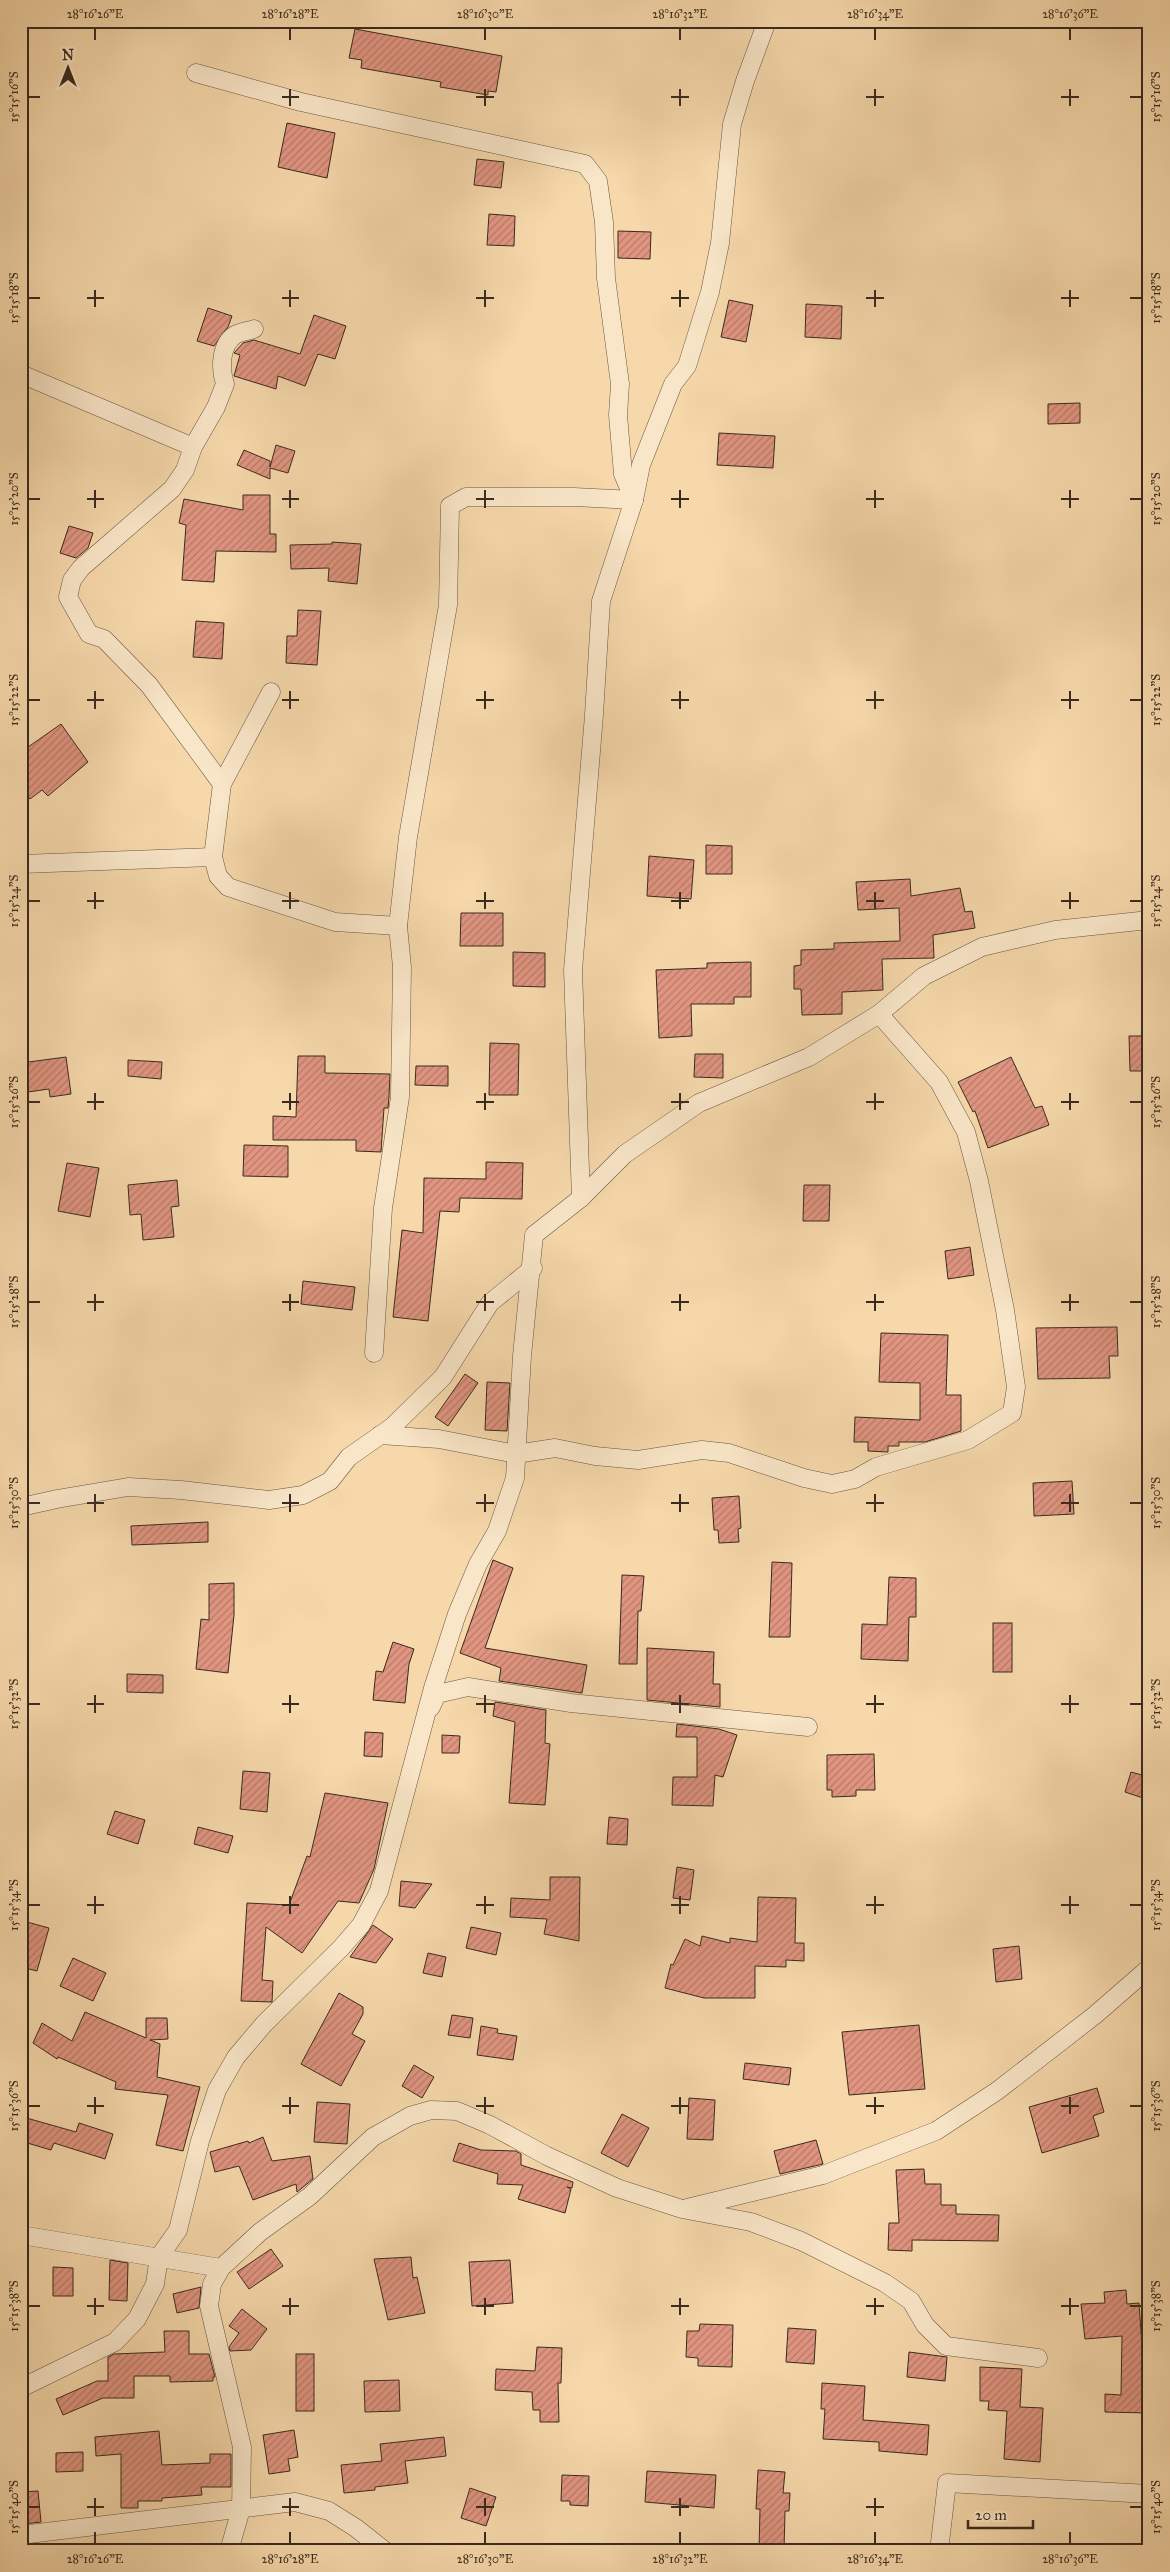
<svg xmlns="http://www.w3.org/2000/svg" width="1170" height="2572" font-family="'IM FELL Great Primer',serif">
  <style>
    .building { fill: url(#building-hatch); stroke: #392a1f }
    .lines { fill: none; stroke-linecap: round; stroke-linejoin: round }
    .street-casing { stroke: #685642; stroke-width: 19 }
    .street { stroke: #f9e6c8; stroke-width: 18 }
    .ticks { fill: none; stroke: #392a1f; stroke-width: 2 }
    .neatline { fill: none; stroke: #392a1f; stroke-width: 2 }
    .ticks-label { font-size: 12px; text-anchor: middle; fill: #392a1f }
  </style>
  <defs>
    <pattern id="building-hatch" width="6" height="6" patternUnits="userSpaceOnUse" patternTransform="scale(1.25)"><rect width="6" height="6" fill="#e19581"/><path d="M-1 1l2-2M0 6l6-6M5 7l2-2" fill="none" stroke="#b77a69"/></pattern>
  </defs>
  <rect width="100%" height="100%" fill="#f6d8ab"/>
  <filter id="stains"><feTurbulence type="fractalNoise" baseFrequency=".004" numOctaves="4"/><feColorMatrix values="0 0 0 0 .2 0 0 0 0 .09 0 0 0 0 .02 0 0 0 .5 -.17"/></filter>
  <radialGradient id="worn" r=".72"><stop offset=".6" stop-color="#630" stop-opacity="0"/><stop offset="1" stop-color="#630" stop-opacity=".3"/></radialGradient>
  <!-- building -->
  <g class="building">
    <polygon points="355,29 502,56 496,92 488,91 488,95 440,87 441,82 361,68 362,60 349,58"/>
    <polygon points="287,123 335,133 327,178 278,167"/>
    <polygon points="477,159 504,162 501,188 474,185"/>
    <polygon points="489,214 515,216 514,246 487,245"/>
    <polygon points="618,231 651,232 650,259 618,258"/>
    <polygon points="729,300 753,305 746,342 721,337"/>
    <polygon points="806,304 842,306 841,339 805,337"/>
    <polygon points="208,308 232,316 228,327 214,346 197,341"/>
    <polygon points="314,315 346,326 335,359 318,354 305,386 278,376 276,389 234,376 240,355 234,353 243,343 254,340 300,354"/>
    <polygon points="1080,403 1080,423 1048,424 1048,404"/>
    <polygon points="719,433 775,436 773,468 717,465"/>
    <polygon points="276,445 295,451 288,473 270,468 270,479 237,465 244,450 270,461 270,467"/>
    <polygon points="243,495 270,495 270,534 276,534 276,552 216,551 214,582 182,580 186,525 179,523 184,499 243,510"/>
    <polygon points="69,526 93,533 88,548 76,558 60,553"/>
    <polygon points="332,542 361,544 357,584 328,581 329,568 291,569 290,545 332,544"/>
    <polygon points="298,610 321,611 317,665 286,663 287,636 297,636"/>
    <polygon points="196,621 224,623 222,659 193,657"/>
    <polygon points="61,724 88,762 48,796 42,790 30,799 21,788 21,752"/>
    <polygon points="706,845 732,846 732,874 706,874"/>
    <polygon points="649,856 694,860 691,899 647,896"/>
    <polygon points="910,879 911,896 960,888 965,912 972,911 975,928 933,935 934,958 882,959 883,990 842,992 842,1014 802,1015 801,989 794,989 794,966 801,965 801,950 834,949 834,943 900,941 899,908 858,910 856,882"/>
    <polygon points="461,913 503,913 503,946 460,946"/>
    <polygon points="513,952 545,953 545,987 513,986"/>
    <polygon points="751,962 751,997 734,997 734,1004 691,1004 692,1036 659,1038 656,970 707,968 707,963"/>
    <polygon points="1129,1036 1147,1036 1149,1071 1130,1071"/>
    <polygon points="490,1043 519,1044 518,1095 489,1095"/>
    <polygon points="695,1054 723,1054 723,1078 694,1077"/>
    <polygon points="298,1056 325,1056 325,1073 390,1074 389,1097 388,1108 384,1108 381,1152 356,1151 356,1140 273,1140 273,1116 296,1117"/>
    <polygon points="66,1057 71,1094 50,1097 49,1089 21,1093 21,1063"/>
    <polygon points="1011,1057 1035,1108 1042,1106 1049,1125 988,1148 975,1111 973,1112 958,1082"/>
    <polygon points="128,1060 162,1062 161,1079 128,1076"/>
    <polygon points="416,1066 448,1066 448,1086 415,1085"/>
    <polygon points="244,1145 288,1146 288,1177 243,1176"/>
    <polygon points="486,1162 523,1163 522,1199 460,1198 459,1212 440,1211 428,1321 393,1317 402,1230 423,1233 424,1178 486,1179"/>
    <polygon points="67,1163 99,1168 90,1217 58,1211"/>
    <polygon points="177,1180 179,1206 171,1207 174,1237 143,1240 141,1214 130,1215 128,1185"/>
    <polygon points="804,1185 830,1185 829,1221 803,1221"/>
    <polygon points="970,1247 974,1275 948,1279 945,1251"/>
    <polygon points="303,1281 355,1287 352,1310 301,1304"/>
    <polygon points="1117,1327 1118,1356 1109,1356 1110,1378 1038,1379 1036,1328"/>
    <polygon points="881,1333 948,1335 946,1395 961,1395 961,1431 925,1442 899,1442 899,1446 888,1446 888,1452 868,1451 868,1442 854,1442 855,1417 920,1420 920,1383 879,1382"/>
    <polygon points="465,1374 478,1383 448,1426 435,1417"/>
    <polygon points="487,1382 510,1383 507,1431 485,1430"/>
    <polygon points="1072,1481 1074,1514 1034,1516 1033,1483"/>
    <polygon points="739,1496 741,1528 738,1529 739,1542 719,1543 718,1530 714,1530 712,1498"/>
    <polygon points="208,1522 208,1542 132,1545 131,1526"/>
    <polygon points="493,1560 513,1568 485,1648 587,1665 582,1693 499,1681 501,1668 460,1653"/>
    <polygon points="772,1562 792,1563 790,1637 769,1637"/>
    <polygon points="622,1575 644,1576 641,1611 638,1611 637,1664 619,1664"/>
    <polygon points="889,1577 916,1578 916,1617 909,1617 908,1661 861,1659 862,1624 887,1625"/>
    <polygon points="234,1583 234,1615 228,1673 196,1669 201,1619 209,1620 209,1584"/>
    <rect x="993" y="1623" width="19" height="49"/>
    <polygon points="393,1642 414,1649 409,1664 405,1703 373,1700 376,1671 383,1672"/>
    <polygon points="647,1648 714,1652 713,1684 720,1684 720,1707 647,1700"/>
    <polygon points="127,1674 163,1675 163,1693 127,1692"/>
    <polygon points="495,1702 546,1710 545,1743 550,1744 545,1805 509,1803 515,1722 493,1716"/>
    <polygon points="677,1724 719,1729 737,1735 723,1777 715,1775 713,1806 672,1805 673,1777 697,1777 697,1737 676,1737"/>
    <polygon points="365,1732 383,1733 382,1757 364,1756"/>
    <polygon points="442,1735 460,1736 459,1753 442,1753"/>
    <polygon points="874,1754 875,1790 856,1790 856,1796 832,1797 832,1790 827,1790 827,1755"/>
    <polygon points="243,1771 270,1773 267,1812 240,1809"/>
    <polygon points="1131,1772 1149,1777 1143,1798 1125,1792"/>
    <polygon points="325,1793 388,1803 374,1869 359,1903 338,1901 302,1953 266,1927 262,1980 273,1981 272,2002 241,2001 247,1903 289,1905 307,1856 310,1857"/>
    <polygon points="115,1811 145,1820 138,1844 107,1834"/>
    <polygon points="609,1817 628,1819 627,1845 607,1844"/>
    <polygon points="198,1827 233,1836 228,1853 194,1844"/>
    <polygon points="677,1867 694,1870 690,1900 673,1898"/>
    <polygon points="550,1877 580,1877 579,1941 544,1934 547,1919 510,1917 511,1898 550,1900"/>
    <polygon points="401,1881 432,1884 415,1908 399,1906"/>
    <polygon points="758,1897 796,1898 795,1943 804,1943 804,1961 786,1960 786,1967 755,1966 755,1998 704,1998 665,1988 671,1964 673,1965 685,1939 700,1946 702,1936 730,1943 730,1938 757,1942"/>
    <polygon points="27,1922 49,1928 37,1971 21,1967 21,1944"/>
    <polygon points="373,1925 393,1939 376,1963 350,1957"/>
    <polygon points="471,1927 501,1933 496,1955 466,1948"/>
    <polygon points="1019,1946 1022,1979 996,1982 993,1949"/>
    <polygon points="428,1953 446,1957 442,1977 423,1973"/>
    <polygon points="73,1958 106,1973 93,2001 60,1986"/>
    <polygon points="339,1993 363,2007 363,2014 352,2034 365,2041 341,2086 301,2064"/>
    <polygon points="85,2012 146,2038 146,2018 167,2018 168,2039 150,2040 160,2044 157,2077 200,2087 183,2151 156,2145 168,2095 115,2089 116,2082 58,2057 57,2059 33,2043 42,2023 72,2041"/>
    <polygon points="452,2015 473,2018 470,2038 448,2035"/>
    <polygon points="919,2025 925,2089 849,2095 842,2032"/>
    <polygon points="481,2026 498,2029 497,2033 517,2036 513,2060 477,2055"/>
    <polygon points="745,2063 791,2068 789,2085 743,2079"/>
    <polygon points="414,2065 434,2077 422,2098 402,2086"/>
    <polygon points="1097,2088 1104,2112 1093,2116 1099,2136 1042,2153 1029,2107"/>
    <polygon points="689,2098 715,2100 713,2140 687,2139"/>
    <polygon points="317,2102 350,2104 347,2144 314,2142"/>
    <polygon points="622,2114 649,2128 628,2167 601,2153"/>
    <polygon points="23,2117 76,2132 79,2123 113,2134 105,2159 54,2143 51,2150 24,2142 26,2134 21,2133"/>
    <polygon points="263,2137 272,2161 310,2156 313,2179 297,2192 296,2184 253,2200 239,2166 215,2172 210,2152 248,2141 249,2143"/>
    <polygon points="816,2140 823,2164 780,2174 774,2151"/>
    <polygon points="459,2143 481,2150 516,2151 521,2154 521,2165 573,2182 572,2188 567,2187 571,2189 565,2213 518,2199 523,2185 497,2184 498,2174 453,2161"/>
    <polygon points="924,2169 925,2184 941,2184 941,2205 956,2205 956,2214 999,2215 998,2241 912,2240 912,2251 888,2250 889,2223 899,2223 896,2170"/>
    <polygon points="271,2249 283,2266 249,2289 237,2272"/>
    <polygon points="411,2257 413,2278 417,2277 425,2313 388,2320 374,2259"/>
    <polygon points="110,2260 128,2263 127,2301 109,2300"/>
    <polygon points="510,2260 513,2303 472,2306 469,2262"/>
    <polygon points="53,2267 73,2268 73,2296 53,2296"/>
    <polygon points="201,2287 199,2308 177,2313 173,2294"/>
    <polygon points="1126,2290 1127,2304 1139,2303 1143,2360 1149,2360 1149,2413 1105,2412 1105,2394 1121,2395 1122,2336 1085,2339 1081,2304 1105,2303 1104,2292"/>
    <polygon points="242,2309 267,2329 251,2350 230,2351 229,2347 239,2333 229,2326"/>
    <polygon points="700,2324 733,2325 732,2367 698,2366 698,2358 686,2357 687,2331 699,2331"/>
    <polygon points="788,2328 816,2330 814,2364 786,2362"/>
    <polygon points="164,2331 189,2331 189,2354 209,2354 215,2377 213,2377 213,2381 170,2382 170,2376 134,2376 134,2398 103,2398 63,2415 56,2399 97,2381 108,2381 108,2357 114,2354 165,2352"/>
    <polygon points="537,2347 562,2348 561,2383 558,2383 559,2422 540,2422 540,2410 533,2410 532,2392 495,2390 496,2369 535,2371"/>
    <polygon points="909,2352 947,2357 945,2381 907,2377"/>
    <rect x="296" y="2354" width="18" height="57"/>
    <polygon points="980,2367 1022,2369 1020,2407 1043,2408 1040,2462 1004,2459 1007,2411 988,2410 989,2401 980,2401"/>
    <polygon points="399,2380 400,2411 365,2412 364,2381"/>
    <polygon points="822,2383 865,2386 863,2420 929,2425 927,2455 879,2451 879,2442 823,2439 825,2409 821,2409"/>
    <polygon points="294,2430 298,2457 288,2459 290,2471 269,2474 263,2435"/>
    <polygon points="159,2431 162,2465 210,2463 210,2454 231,2454 231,2487 201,2487 202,2495 162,2498 162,2501 138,2501 138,2508 121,2508 121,2454 96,2456 95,2437"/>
    <polygon points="444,2437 446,2456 405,2461 408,2483 375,2487 375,2490 344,2493 341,2465 382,2461 380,2444"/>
    <polygon points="83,2452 83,2471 56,2472 56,2453"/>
    <polygon points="758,2470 785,2472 783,2493 790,2493 789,2511 785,2511 784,2551 759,2551 760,2509 756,2509"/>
    <polygon points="647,2471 716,2475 714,2508 645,2502"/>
    <polygon points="562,2475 589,2476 588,2506 570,2505 570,2501 561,2501"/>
    <polygon points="470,2488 496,2497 486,2526 461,2518"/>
    <polygon points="38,2491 41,2522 23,2524 21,2492"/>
  </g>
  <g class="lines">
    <!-- street casing -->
    <g class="street-casing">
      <g id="street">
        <polyline points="196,73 301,102 585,164 598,181 604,222 606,278 620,384 618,415 623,474 634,500 574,497 466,497 450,506 448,605 408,837 398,926 402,967 400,1097 383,1208 374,1353"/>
        <polyline points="21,374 193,447"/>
        <polyline points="271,692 222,784 213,857 218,876 228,887 335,922 398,926"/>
        <path d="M222 784 149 685 104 639 89 634 68 597 72 580 81 568 172 489 185 470 193 447 216 407 225 384C220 369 220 345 235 335 240 332 249 331 254 329"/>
        <polyline points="21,864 213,857"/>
        <polyline points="581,1198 573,970 594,715 601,601 634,500 641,465 673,384 687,366 710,292 720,243 732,124 745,81 767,21"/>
        <polyline points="380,1435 439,1439 516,1454 555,1448 595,1456 638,1460 702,1450 729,1453 804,1478 832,1484 855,1479 876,1467 968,1440 1012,1413 1016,1387 1005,1310 979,1181 966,1132 939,1082 879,1014"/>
        <polyline points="21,1507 57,1499 128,1487 181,1490 269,1500 303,1495 330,1481 349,1457 392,1427 443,1377 490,1303 533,1268"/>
        <polyline points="431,1707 437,1694 468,1687 571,1703 808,1727"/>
        <polyline points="687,2208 823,2175 936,2131 997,2091 1095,2015 1149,1968"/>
        <polyline points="21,2235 221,2268"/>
        <polyline points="21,2388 115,2342 137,2319 155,2284 159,2257 178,2230 200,2141 217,2090 236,2057 264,2024 341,1948 361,1925 379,1891 433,1688 457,1614 478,1564 497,1531 515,1478 522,1356 534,1235 581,1198 625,1154 699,1103 809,1057 879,1014 924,976 982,947 1055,930 1149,920"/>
        <polyline points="21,2535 295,2502 329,2511 356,2528 385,2551"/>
        <polyline points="229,2551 241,2509 242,2447 209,2306 212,2284 221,2268 260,2232 310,2196 373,2137 410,2116 431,2110 457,2111 490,2125 547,2156 617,2188 682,2209 751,2222 801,2241 885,2283 911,2301 925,2325 946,2346 1038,2358"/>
        <polyline points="939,2551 947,2483 1149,2494"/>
      </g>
    </g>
    <!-- street -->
    <use href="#street" class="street"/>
  </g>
  <!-- ticks -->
  <path class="ticks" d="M95 28V40M290 28V40M485 28V40M680 28V40M875 28V40M1070 28V40M290 89V106M485 89V106M680 89V106M875 89V106M1070 89V106M28 97H40M282 97H299M476 97H494M671 97H689M866 97H884M1061 97H1079M1130 97H1142M95 290V307M290 290V307M485 290V307M680 290V307M875 290V307M1070 290V307M28 298H40M87 298H104M282 298H299M476 298H494M671 298H689M866 298H884M1061 298H1079M1130 298H1142M95 490V508M290 490V508M485 490V508M680 490V508M875 490V508M1070 490V508M28 499H40M87 499H104M282 499H299M476 499H494M671 499H689M866 499H884M1061 499H1079M1130 499H1142M95 691V709M290 691V709M485 691V709M680 691V709M875 691V709M1070 691V709M28 700H40M87 700H104M282 700H299M476 700H494M671 700H689M866 700H884M1061 700H1079M1130 700H1142M95 892V909M290 892V909M485 892V909M680 892V909M875 892V909M1070 892V909M28 901H40M87 901H104M282 901H299M476 901H494M671 901H689M866 901H884M1061 901H1079M1130 901H1142M95 1093V1110M290 1093V1110M485 1093V1110M680 1093V1110M875 1093V1110M1070 1093V1110M28 1102H40M87 1102H104M282 1102H299M476 1102H494M671 1102H689M866 1102H884M1061 1102H1079M1130 1102H1142M95 1294V1311M290 1294V1311M485 1294V1311M680 1294V1311M875 1294V1311M1070 1294V1311M28 1302H40M87 1302H104M282 1302H299M476 1302H494M671 1302H689M866 1302H884M1061 1302H1079M1130 1302H1142M95 1494V1512M290 1494V1512M485 1494V1512M680 1494V1512M875 1494V1512M1070 1494V1512M28 1503H40M87 1503H104M282 1503H299M476 1503H494M671 1503H689M866 1503H884M1061 1503H1079M1130 1503H1142M95 1695V1713M290 1695V1713M485 1695V1713M680 1695V1713M875 1695V1713M1070 1695V1713M28 1704H40M87 1704H104M282 1704H299M476 1704H494M671 1704H689M866 1704H884M1061 1704H1079M1130 1704H1142M95 1896V1914M290 1896V1914M485 1896V1914M680 1896V1914M875 1896V1914M1070 1896V1914M28 1905H40M87 1905H104M282 1905H299M476 1905H494M671 1905H689M866 1905H884M1061 1905H1079M1130 1905H1142M95 2097V2114M290 2097V2114M485 2097V2114M680 2097V2114M875 2097V2114M1070 2097V2114M28 2106H40M87 2106H104M282 2106H299M476 2106H494M671 2106H689M866 2106H884M1061 2106H1079M1130 2106H1142M95 2298V2315M290 2298V2315M485 2298V2315M680 2298V2315M875 2298V2315M1070 2298V2315M28 2306H40M87 2306H104M282 2306H299M476 2306H494M671 2306H689M866 2306H884M1061 2306H1079M1130 2306H1142M95 2498V2516M290 2498V2516M485 2498V2516M680 2498V2516M875 2498V2516M28 2507H40M87 2507H104M282 2507H299M476 2507H494M671 2507H689M866 2507H884M1130 2507H1142M95 2532V2544M290 2532V2544M485 2532V2544M680 2532V2544M875 2532V2544M1070 2532V2544"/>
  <!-- margin -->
  <rect width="1170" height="2572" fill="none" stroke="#f6d8ab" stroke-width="55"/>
  <!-- north arrow -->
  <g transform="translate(68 68)" stroke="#f9e6c8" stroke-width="4" paint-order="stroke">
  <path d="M0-4L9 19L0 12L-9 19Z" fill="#392a1f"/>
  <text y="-8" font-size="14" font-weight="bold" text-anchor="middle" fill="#392a1f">N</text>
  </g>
  <!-- scale -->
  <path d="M968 2520v8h65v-8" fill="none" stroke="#392a1f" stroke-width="2.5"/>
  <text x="975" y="2520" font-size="15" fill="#392a1f" stroke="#f9e6c8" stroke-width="4" paint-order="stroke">20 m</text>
  <rect x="28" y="28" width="1114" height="2516" class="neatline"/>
  <g class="ticks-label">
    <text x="95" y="18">28°16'26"E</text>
    <text x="290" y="18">28°16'28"E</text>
    <text x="485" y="18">28°16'30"E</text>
    <text x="680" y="18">28°16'32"E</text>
    <text x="875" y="18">28°16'34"E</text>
    <text x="1070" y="18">28°16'36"E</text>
    <text transform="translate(14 97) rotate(-90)" y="4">15°15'16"S</text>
    <text transform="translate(1156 97) rotate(-90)" y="4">15°15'16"S</text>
    <text transform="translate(14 298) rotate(-90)" y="4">15°15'18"S</text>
    <text transform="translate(1156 298) rotate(-90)" y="4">15°15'18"S</text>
    <text transform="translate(14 499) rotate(-90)" y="4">15°15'20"S</text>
    <text transform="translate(1156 499) rotate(-90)" y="4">15°15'20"S</text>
    <text transform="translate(14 700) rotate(-90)" y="4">15°15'22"S</text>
    <text transform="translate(1156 700) rotate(-90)" y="4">15°15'22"S</text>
    <text transform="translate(14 901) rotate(-90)" y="4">15°15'24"S</text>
    <text transform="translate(1156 901) rotate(-90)" y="4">15°15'24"S</text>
    <text transform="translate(14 1102) rotate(-90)" y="4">15°15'26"S</text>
    <text transform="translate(1156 1102) rotate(-90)" y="4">15°15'26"S</text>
    <text transform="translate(14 1302) rotate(-90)" y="4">15°15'28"S</text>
    <text transform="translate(1156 1302) rotate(-90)" y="4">15°15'28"S</text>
    <text transform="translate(14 1503) rotate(-90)" y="4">15°15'30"S</text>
    <text transform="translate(1156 1503) rotate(-90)" y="4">15°15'30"S</text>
    <text transform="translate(14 1704) rotate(-90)" y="4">15°15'32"S</text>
    <text transform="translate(1156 1704) rotate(-90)" y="4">15°15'32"S</text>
    <text transform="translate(14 1905) rotate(-90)" y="4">15°15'34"S</text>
    <text transform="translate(1156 1905) rotate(-90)" y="4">15°15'34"S</text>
    <text transform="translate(14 2106) rotate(-90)" y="4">15°15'36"S</text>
    <text transform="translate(1156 2106) rotate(-90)" y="4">15°15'36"S</text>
    <text transform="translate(14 2306) rotate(-90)" y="4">15°15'38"S</text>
    <text transform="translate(1156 2306) rotate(-90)" y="4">15°15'38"S</text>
    <text transform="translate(14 2507) rotate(-90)" y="4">15°15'40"S</text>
    <text transform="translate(1156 2507) rotate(-90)" y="4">15°15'40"S</text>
    <text x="95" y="2563">28°16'26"E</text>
    <text x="290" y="2563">28°16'28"E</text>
    <text x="485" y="2563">28°16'30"E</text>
    <text x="680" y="2563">28°16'32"E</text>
    <text x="875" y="2563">28°16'34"E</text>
    <text x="1070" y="2563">28°16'36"E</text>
  </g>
  <rect width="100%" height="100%" filter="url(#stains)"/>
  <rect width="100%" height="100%" fill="url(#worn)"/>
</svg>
